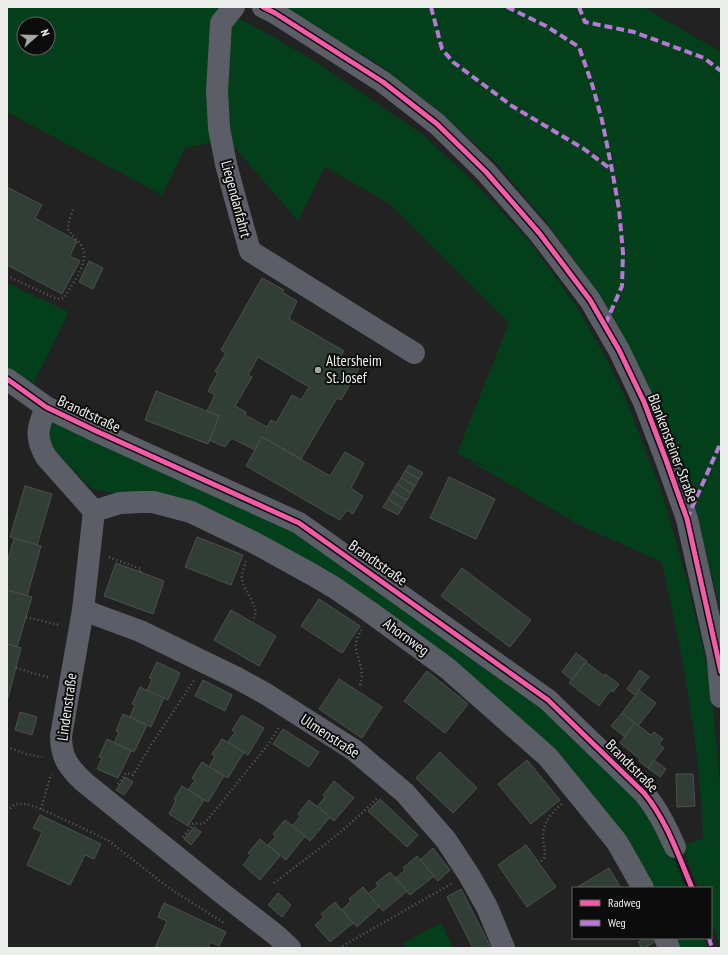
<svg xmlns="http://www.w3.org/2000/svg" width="728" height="955" font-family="'PT Sans Narrow',sans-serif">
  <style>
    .green { fill: #043f1b; fill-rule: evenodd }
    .building { fill: #313e35; stroke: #4e4f4e; fill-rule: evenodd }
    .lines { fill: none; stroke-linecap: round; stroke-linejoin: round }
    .path { stroke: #5c5e62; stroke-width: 2.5; stroke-dasharray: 1 3; stroke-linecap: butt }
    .minor { stroke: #5b5e66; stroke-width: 22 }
    .major { stroke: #5c5e67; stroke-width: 22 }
    .quiet { stroke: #ba77d6; stroke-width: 4; stroke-dasharray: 8 4; stroke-linecap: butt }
    .cycleway-casing { stroke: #0b0c0b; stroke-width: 8 }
    .cycleway { stroke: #f35aa7; stroke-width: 5 }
    .poi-dot { fill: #a5a7a5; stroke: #0b0c0b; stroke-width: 1.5 }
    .labels { text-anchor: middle; stroke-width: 4; stroke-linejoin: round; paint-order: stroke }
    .street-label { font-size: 15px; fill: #eceeec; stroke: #0b0c0b }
    .poi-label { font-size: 15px; fill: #eceeec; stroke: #0b0c0b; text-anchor: start }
  </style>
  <rect width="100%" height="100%" fill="#212221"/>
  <!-- green -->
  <g class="green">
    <path d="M7 7H218L267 33 317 63 423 135 474 182 529 241 575 304 604 354 625 397 663 496 687 581 709 675 716 736 721 793V948L711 922V888H698L682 846 703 838C701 786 695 734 686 682 679 642 670 602 662 562L579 525 472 462 503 471 472 461 457 453 509 323 390 204 325 167 298 221 227 139 185 148 162 195 7 112ZM24 24H48V48H24Z"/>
    <polygon points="280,7 643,7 721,52 721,612 707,557 675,458 597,292 548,224 494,161 440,112 381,66"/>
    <polygon points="7,283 69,312 33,385 7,366"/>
    <polygon points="54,419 299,531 548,704 642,799 672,855 686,888 648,888 615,833 446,660 161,495 112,493 92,489 60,456 48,441 50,427"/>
    <polygon points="441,923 453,948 406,948 403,943"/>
    <polygon points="671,938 704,938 708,948 675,948"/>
  </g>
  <!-- building -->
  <g class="building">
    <polygon points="7,187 42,205 35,218 77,241 70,256 80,261 62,294 7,265"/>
    <polygon points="89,261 103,268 93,289 79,282"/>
    <path d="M262 278 284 290 282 292 297 301 289 319 344 351 340 357 359 368 341 400 337 398 301 459 262 437 255 450 231 438 225 447 209 440 219 416 207 411 215 395 208 391 218 373 215 371 226 353 221 350ZM258 357 309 387 301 400 292 395 276 423 271 420 267 427 245 415 246 412 235 406 252 377 248 375Z"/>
    <polygon points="156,391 219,416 208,444 145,420"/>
    <polygon points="262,437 330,476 345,452 364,463 351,488 363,496 353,514 347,510 340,520 246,466"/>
    <polygon points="409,465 423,473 419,479 405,471"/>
    <polygon points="405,471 419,479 415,486 401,478"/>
    <polygon points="449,477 495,499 476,539 430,518"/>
    <polygon points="401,478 415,486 411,493 397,484"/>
    <polygon points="397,484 411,493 407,500 392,492"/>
    <polygon points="25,486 52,494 37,545 10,537"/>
    <polygon points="392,492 407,500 402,508 388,499"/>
    <polygon points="388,499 402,508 398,515 383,507"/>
    <polygon points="197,537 243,555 231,585 185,567"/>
    <polygon points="14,538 41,546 27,596 7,590 7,563"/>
    <polygon points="116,563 164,581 153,614 104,596"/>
    <polygon points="462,568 531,620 510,647 441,596"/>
    <polygon points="7,590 32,597 17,647 7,644"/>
    <polygon points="319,599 360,626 342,653 301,626"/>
    <polygon points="231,610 276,636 259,666 214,640"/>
    <polygon points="7,644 21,648 8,698 7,698"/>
    <polygon points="576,653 587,661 572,680 562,672"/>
    <polygon points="157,662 180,673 168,700 147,691 152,679 149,678"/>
    <polygon points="586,662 604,676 605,674 619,684 613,692 611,690 599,706 569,683"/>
    <polygon points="640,670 649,677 635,695 627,689"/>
    <polygon points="427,671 468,704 445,733 404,701"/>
    <polygon points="339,679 382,707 362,738 319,709"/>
    <polygon points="203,680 232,695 225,711 195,696"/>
    <polygon points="140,687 164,698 151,727 130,717 135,705 132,704"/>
    <polygon points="639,690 656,703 638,726 622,713"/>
    <polygon points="20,712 37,717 32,735 15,730"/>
    <polygon points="622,713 635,723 625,737 611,726"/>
    <polygon points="123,714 147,725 134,752 114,743 119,732 116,731"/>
    <polygon points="242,715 264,728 248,755 228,742 235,732 232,730"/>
    <polygon points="635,723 651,735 654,732 663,739 659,744 664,748 648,768 639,761 640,759 620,743"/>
    <polygon points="283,729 319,752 309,767 273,744"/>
    <polygon points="107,739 131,751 118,778 97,769 102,758 99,757"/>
    <polygon points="222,739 244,752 228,778 209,767 215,756 212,754"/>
    <polygon points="440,752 477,788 453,813 416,778"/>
    <polygon points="527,760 560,800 531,824 498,784"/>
    <polygon points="654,760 666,769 660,777 648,768"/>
    <polygon points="202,762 224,776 208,802 188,790 195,780 192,778"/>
    <polygon points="676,774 693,774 695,806 677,807"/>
    <polygon points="125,777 133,782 124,795 116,790"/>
    <polygon points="334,781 354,798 334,821 317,807 325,797 323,795"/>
    <polygon points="182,786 204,800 188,826 169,814 176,801 174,799"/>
    <polygon points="380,799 418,835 407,847 368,811"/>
    <polygon points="309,800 330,817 310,841 292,826 300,817 298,814"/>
    <polygon points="40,815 101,844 94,859 85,855 70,885 27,865 42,832 33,828"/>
    <polygon points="285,820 305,836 286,860 268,845 276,836 273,834"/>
    <polygon points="194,827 201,832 191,845 184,839"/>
    <polygon points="260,839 280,856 260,880 243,865 251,855 248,853"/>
    <polygon points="526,845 556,887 527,907 498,865"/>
    <polygon points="433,848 450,870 438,881 420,860"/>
    <polygon points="417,856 434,876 410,895 395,879 405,870 403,868"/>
    <polygon points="609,868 621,888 576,888"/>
    <polygon points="390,872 407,891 383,911 368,894 378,886 376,883"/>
    <polygon points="363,887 379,907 357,927 342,910 351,901 349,899"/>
    <polygon points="461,889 491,948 473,948 447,897"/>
    <polygon points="278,893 291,905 282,917 268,905"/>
    <polygon points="335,902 353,923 330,942 315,925 324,917 321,914"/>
    <polygon points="164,903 226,932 219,946 210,942 208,948 155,948 167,921 158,917"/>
    <polygon points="645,938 654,938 656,941 645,948 642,948 638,942"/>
  </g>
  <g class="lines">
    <!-- path -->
    <g class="path">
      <path d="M7 276 57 299 64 298C71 285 83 272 84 256 85 241 68 236 68 227 68 222 72 214 73 209"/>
      <polyline points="109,557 141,569 140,572"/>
      <path d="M246 561C244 567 241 574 242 580 244 591 260 607 254 618"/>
      <polyline points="26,617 59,625"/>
      <polyline points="16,668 50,678"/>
      <path d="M360 685C365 670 358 662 356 648 355 642 359 635 361 630"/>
      <polyline points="7,747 26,754 42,757"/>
      <polyline points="118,784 126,773 133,775 151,745 195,679"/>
      <polyline points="41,809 51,774"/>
      <polyline points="7,811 15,804 27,804 41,809 76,825 109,841 169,888 224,923"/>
      <polyline points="183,837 194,823 203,824 209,818 267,746 280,726"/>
      <path d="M541 861 544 859C546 850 543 846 543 837 543 822 551 813 562 804"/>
      <path d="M274 883C309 856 347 830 378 797"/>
      <polyline points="339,948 451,884"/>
    </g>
    <!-- minor -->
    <g class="minor">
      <polyline points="234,7 221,23 217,91 219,128 226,164 235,198 250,251 414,353"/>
      <path d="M7 379 46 407 96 431 299 523 548 700 644 793C658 810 666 827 675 847"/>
      <path d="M46 407C38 427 34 436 46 457L94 511 83 610 61 736C61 757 68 767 84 782L223 894 276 935 290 948"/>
      <polyline points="94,511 120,503 142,502 153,502 191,512 253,542 313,575 335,588 370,612 447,668 548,757 617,842 643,888"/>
      <polyline points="83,610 140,631 237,678 266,694 354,750 405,793 446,840 469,875 487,907 504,948"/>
      <polyline points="665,938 669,948"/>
    </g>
    <!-- major -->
    <g class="major">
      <polyline points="263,7 275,13 383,82 437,124 486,172 540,234 590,300 619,350 644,402 666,460 687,519 721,672"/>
      <polyline points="718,661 721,697"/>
    </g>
    <!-- quiet -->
    <g class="quiet">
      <polyline points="431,7 442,49 453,62 512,106 584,149 612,170"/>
      <polyline points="507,7 546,26 579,47 592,84 602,120 612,170 619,209 623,253 622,286 605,325"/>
      <polyline points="579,7 585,22 634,32 704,58 721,71"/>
      <polyline points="687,519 721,442"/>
      <polyline points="709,938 712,948"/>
    </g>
    <!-- cycleway casing -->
    <g class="cycleway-casing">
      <g id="cycleway">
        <polyline points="263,7 275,13 383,82 437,124 486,172 540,234 590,300 619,350 644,402 666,460 687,519 721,672"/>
        <path d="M7 379 46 407 96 431 299 523 548 700 644 793C667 821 678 855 692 888"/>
      </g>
    </g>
    <!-- cycleway -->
    <use href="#cycleway" class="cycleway"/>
  </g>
  <!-- markers -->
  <circle class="poi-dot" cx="318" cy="370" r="4"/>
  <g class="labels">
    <!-- street labels -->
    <g class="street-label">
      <text transform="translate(236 199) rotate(75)" y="5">Liegendanfahrt</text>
      <text transform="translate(89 414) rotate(25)" y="5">Brandtstraße</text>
      <text transform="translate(673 448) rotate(69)" y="5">Blankensteiner Straße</text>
      <text transform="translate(378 563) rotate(35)" y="5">Brandtstraße</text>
      <text transform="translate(406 637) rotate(36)" y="5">Ahornweg</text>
      <text transform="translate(67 707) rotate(-82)" y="5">Lindenstraße</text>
      <text transform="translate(330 736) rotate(33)" y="5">Ulmenstraße</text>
      <text transform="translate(632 766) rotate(45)" y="5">Brandtstraße</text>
    </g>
    <!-- poi labels -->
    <g class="poi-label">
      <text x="326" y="366">Altersheim<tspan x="326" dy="17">St. Josef</tspan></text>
    </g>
  </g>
  <!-- border -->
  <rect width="728" height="955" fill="none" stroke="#eceeec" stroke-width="16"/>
  <!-- legend -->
  <rect x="572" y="887" width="140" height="52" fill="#0b0c0b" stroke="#656665"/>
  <rect x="580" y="900" width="20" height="6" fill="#f35aa7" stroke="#656665"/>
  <text x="608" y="907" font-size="12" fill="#eceeec">Radweg</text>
  <rect x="580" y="920" width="20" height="6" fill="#ba77d6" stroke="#656665"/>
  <text x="608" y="927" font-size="12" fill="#eceeec">Weg</text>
  <!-- north arrow -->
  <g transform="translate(36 36) rotate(70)"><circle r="19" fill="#0b0c0b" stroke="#656665"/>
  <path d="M0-3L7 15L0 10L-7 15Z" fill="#a5a7a5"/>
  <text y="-6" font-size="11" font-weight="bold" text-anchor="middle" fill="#eceeec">N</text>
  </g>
</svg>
